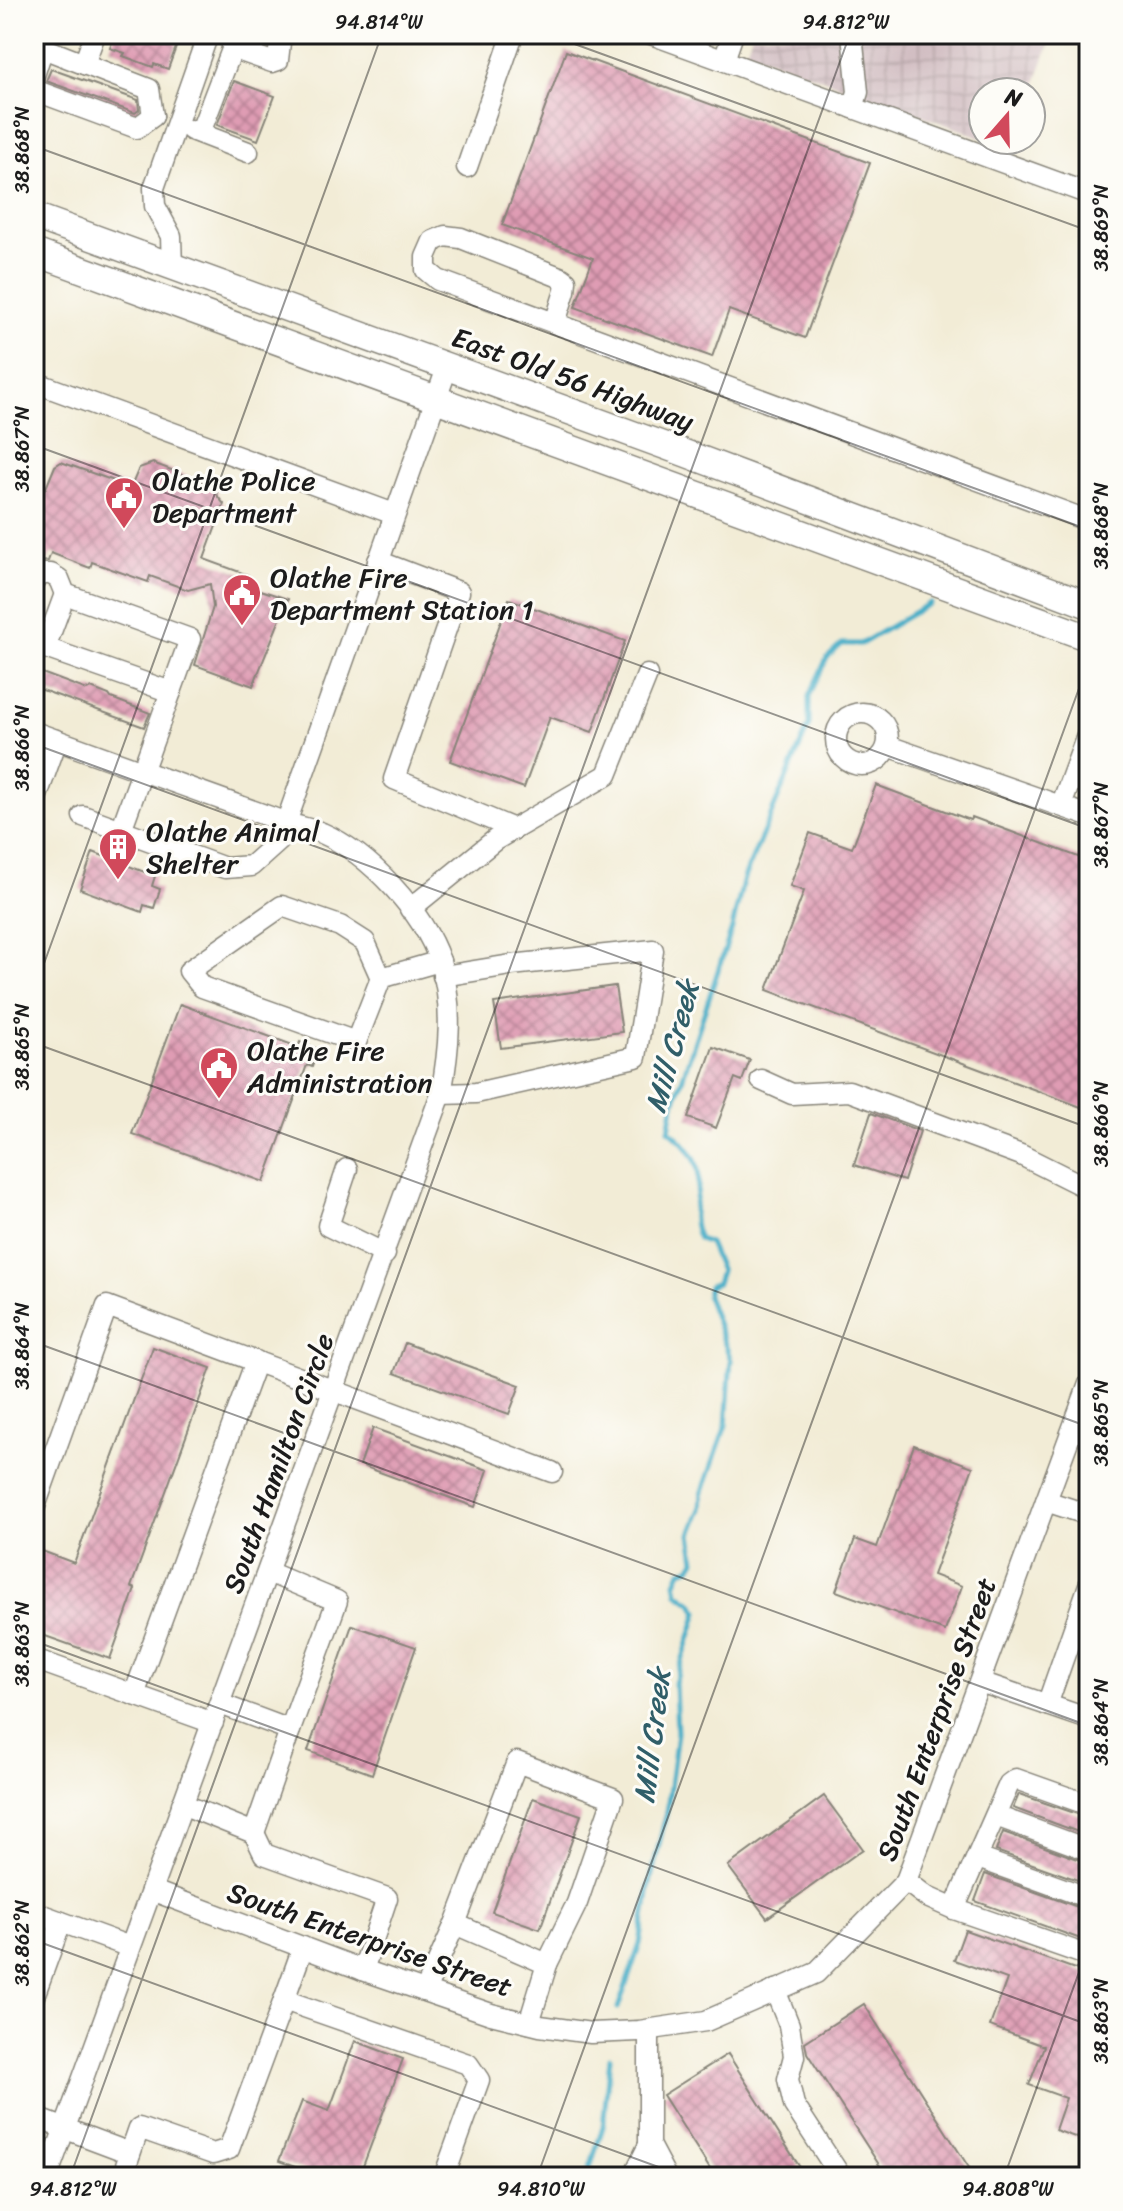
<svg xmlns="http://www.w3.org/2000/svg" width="1123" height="2211" font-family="Sriracha,sans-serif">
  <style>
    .industrial { fill: url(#industrial-grid) }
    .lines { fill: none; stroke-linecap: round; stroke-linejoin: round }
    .stream { stroke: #49afc8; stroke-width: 5 }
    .building { fill: url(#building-cross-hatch) }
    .minor-casing { stroke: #878479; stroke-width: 23 }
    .major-casing { stroke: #878479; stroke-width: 29 }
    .minor { stroke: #fff; stroke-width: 20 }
    .major { stroke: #fff; stroke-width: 26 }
    .ticks { fill: none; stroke: #1c1c1c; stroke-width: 2; stroke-opacity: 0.45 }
    .labels { text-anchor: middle; stroke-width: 6; stroke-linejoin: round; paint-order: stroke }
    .street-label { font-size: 28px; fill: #1c1c1c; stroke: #fdfcf7 }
    .poi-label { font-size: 28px; fill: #1c1c1c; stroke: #fdfcf7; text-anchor: start }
    .water-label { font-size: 30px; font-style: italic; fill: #305e69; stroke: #fdfcf7 }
    .neatline { fill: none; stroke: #1c1c1c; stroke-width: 3 }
    .ticks-label { font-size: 20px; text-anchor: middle; fill: #1c1c1c }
  </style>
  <defs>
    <pattern id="industrial-grid" width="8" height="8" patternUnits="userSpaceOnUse" patternTransform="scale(2)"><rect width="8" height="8" fill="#d2bec2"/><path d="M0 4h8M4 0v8" fill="none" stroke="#b4a3a6"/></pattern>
    <pattern id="building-cross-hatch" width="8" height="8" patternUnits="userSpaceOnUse" patternTransform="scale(2)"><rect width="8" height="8" fill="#df9cb4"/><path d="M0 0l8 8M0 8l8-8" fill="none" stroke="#b47e92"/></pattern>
  </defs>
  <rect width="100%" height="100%" fill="#fdfcf7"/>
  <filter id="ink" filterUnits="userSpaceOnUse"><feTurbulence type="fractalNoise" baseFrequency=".0125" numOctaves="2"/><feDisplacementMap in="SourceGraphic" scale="16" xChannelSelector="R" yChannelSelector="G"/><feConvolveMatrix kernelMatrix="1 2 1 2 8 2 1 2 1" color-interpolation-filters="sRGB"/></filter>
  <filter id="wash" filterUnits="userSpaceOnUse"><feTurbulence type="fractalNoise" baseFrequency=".006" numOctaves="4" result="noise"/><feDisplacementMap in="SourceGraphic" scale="32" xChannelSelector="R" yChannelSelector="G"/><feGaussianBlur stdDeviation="1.8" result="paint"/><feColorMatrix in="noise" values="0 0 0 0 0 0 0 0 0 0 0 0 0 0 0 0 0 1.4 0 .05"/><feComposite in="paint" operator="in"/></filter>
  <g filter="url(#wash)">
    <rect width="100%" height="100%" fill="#f2ecd6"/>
    <!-- industrial -->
    <polygon class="industrial" points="752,34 1053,34 1031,97 1031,92 983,92 983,138 746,51"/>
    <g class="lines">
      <!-- stream -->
      <g class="stream">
        <polyline points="1089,160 1089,157"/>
        <path d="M618 2008 640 1944 649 1887 667 1810 677 1733 675 1683 698 1612 692 1603 678 1593 676 1582 681 1571 690 1568 695 1560 691 1534 701 1509 702 1494 726 1425 731 1360 707 1296 709 1286 717 1283 721 1271 709 1243 699 1239C686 1210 702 1197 698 1170 696 1154 681 1140 669 1130L673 1107 732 928 744 878 809 725V696L827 658 842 644H861L930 603"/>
        <polyline points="587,2177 603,2127 610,2057"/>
      </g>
    </g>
    <g id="blocks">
      <!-- building -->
      <g class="building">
        <polygon points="115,34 164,34 179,39 168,69 154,64 153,67 123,56 125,53 110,48"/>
        <polygon points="566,51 870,163 805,338 729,310 712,357 575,307 593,258 502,225"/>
        <polygon points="51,69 138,100 139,110 135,113 46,81"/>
        <polygon points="234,81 275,96 258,140 217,125"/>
        <polygon points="61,462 131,487 139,468 153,463 216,487 218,497 224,504 204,559 248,575 254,588 288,599 253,686 195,665 213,607 210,584 188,590 150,576 148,582 92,562 90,568 51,553 48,561 34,562 34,493 46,488 55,466"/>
        <polygon points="509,599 625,641 592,732 550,717 524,788 450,761"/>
        <polygon points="34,670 87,690 91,688 109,695 111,698 150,713 144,727 34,687"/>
        <polygon points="876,785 970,820 972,817 1089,861 1089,1110 767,990 804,891 790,886 810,833 852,848"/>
        <polygon points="93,852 155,876 152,886 160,889 154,908 144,905 142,912 80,889"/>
        <polygon points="615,986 622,1032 501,1048 494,1003"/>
        <polygon points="180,1004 298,1047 300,1042 318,1049 312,1067 307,1065 264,1182 132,1134"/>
        <polygon points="713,1047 750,1060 742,1081 735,1078 716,1128 688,1118"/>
        <polygon points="871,1113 920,1131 904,1181 854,1165"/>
        <polygon points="405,1343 520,1385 509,1414 394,1373"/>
        <polygon points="153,1347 211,1368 131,1587 135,1589 110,1659 34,1632 34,1548 74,1563"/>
        <polygon points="373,1428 488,1470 475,1507 360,1465"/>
        <polygon points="914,1445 973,1467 933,1575 962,1586 945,1631 836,1591 855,1539 877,1547"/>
        <polygon points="352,1625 416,1647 372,1774 308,1751"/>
        <polygon points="1019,1794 1089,1818 1089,1836 1013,1808"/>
        <polygon points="824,1796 863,1849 767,1918 728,1866"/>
        <polygon points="533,1798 581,1815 540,1929 492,1912"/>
        <polygon points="1003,1832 1089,1863 1089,1884 996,1851"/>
        <polygon points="985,1874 1089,1911 1089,1942 975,1901"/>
        <polygon points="965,1930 1089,1974 1089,2142 1055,2130 1066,2098 1029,2085 1044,2046 990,2026 1007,1979 954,1960"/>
        <polygon points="864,2004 975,2177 887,2177 807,2053 805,2042"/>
        <polygon points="355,2041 403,2059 359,2177 303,2177 306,2171 279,2161 302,2101 329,2111"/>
        <polygon points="728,2054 806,2177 715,2177 663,2095"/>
      </g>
    </g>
  </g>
  <g filter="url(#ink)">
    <use href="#blocks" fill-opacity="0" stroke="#878479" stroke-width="2"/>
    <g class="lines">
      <!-- minor casing -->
      <g class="minor-casing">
        <g id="minor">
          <polyline points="651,34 1089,194"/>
          <polyline points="852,34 858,92 853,108"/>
          <polyline points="232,48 272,62 278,60 281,34"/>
          <polyline points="724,60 733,34"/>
          <polyline points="84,64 149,89 153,116"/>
          <polyline points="34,75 43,48 84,64 95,34"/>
          <polyline points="34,90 137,128 153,116"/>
          <polyline points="191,130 248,152"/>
          <polyline points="200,133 236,39 222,34"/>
          <polyline points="467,167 513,34"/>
          <polyline points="172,268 171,236 155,206 154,188 208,34"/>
          <polyline points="555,323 565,291 566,281 562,278 461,238 445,236 433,241 426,257 426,270 438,280 1089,521"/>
          <polyline points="34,382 394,514"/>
          <polyline points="378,561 459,592 394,779 514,829"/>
          <polyline points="34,582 39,574 51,574 59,579 65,594 190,639 121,830"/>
          <polyline points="34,644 171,692"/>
          <polyline points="45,648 65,594"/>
          <circle cx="862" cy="739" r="26"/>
          <path d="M34 732 287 823C299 827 312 829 322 833 370 854 423 912 440 961 454 1004 449 1051 441 1094L47 2177"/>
          <polyline points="888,746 1089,816"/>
          <polyline points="34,804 57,740"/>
          <polyline points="1061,806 1088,733"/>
          <polyline points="83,816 225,868 251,866 280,840 447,368"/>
          <polyline points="410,909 495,840 607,775 647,675"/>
          <polyline points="381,978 356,1042 202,987 189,971 282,906 340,926 365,942 381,978 440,961"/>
          <polyline points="761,1080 792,1094 849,1091 1021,1155 1089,1189"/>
          <polyline points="441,1094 476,1093 636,1057 653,950 511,965 443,976"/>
          <polyline points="347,1169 328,1226 385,1254"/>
          <polyline points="1046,1501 1089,1515"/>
          <polyline points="34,1509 107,1306 552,1472"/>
          <polyline points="268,1572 337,1601 290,1730"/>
          <polyline points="34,1659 213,1723"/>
          <polyline points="980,1682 1089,1719"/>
          <polyline points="134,1695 256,1361"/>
          <polyline points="1047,1705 1089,1585"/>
          <polyline points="182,1804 254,1833 290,1730 220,1704"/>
          <polyline points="996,1816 1089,1850"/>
          <polyline points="254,1833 264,1854 387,1898 363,1970"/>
          <polyline points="978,1858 1089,1898"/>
          <polyline points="906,1881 927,1897 954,1909 1089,1956"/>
          <polyline points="151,1890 363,1970 491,2014 540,2026 591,2033 639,2031 706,2021 816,1973 906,1881 1089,1384"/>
          <polyline points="954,1909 1009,1784 1016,1779 1089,1805"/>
          <polyline points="34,1912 130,1947"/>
          <polyline points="455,1924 517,1762 613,1798 577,1903 547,1964"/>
          <polyline points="303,1947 284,2000 468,2064 479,2080 444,2177"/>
          <polyline points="775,1990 789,2025 794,2056 788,2079 794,2105 841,2177"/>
          <polyline points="425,1991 455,1924 547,1964 529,2023"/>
          <polyline points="34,1996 61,1922"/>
          <polyline points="649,2030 649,2145 666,2177"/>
          <polyline points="34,2117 130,2153"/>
          <polyline points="122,2177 139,2128 213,2154 229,2149 284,2000"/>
          <polyline points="633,2177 649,2145"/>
        </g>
      </g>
      <!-- major casing -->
      <g class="major-casing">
        <g id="major">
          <polyline points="34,216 679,451 1089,605"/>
          <polyline points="34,252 1089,638"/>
        </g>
      </g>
      <!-- minor -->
      <use href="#minor" class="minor"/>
      <!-- major -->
      <use href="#major" class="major"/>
    </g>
  </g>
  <!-- ticks -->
  <path class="ticks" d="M547 34 1089 231M34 146 1089 530M34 445 1089 829M34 744 1089 1128M34 991 382 34M34 1043 1089 1427M34 1342 1089 1726M34 1641 1089 2025M34 1940 686 2177M70 2177 850 34M537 2177 1089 661M1004 2177 1089 1945"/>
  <!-- icons -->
  <defs>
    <g id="civic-pin" transform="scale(2)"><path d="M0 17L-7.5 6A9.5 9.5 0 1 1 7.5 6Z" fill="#d1495b" stroke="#fdfcf7"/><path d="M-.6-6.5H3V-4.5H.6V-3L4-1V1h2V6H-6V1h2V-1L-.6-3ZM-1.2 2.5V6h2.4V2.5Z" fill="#fff"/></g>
    <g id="building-pin" transform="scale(2)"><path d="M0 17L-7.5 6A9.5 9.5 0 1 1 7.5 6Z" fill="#d1495b" stroke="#fdfcf7"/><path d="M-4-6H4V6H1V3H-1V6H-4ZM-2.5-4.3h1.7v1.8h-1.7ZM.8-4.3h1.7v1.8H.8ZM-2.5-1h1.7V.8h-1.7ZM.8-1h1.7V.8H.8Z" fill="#fff"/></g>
  </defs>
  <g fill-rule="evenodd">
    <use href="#civic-pin" x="124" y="496"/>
    <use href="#civic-pin" x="242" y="593"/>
    <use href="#building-pin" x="118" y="847"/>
    <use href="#civic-pin" x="219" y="1066"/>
  </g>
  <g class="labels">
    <!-- street labels -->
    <g class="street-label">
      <text transform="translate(573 379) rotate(20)" y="10">East Old 56 Highway</text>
      <text transform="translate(278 1463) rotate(-70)" y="10">South Hamilton Circle</text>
      <text transform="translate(936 1719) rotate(-70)" y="10">South Enterprise Street</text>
      <text transform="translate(370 1939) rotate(19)" y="10">South Enterprise Street</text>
    </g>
    <!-- poi labels -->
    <g class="poi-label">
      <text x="152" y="490">Olathe Police<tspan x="152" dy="32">Department</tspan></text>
      <text x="270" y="587">Olathe Fire<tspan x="270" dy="32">Department Station 1</tspan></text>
      <text x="146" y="841">Olathe Animal<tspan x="146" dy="32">Shelter</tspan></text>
      <text x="247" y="1060">Olathe Fire<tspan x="247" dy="32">Administration</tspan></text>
    </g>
    <!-- water labels -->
    <g class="water-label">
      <text transform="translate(672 1047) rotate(-75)" y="10">Mill Creek</text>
      <text transform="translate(652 1736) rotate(-83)" y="10">Mill Creek</text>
    </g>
  </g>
  <!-- margin -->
  <rect width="1123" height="2211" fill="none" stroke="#fdfcf7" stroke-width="88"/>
  <!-- north arrow -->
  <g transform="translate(1007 116) rotate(20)"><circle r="38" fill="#fdfcf7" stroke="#a3a29f" stroke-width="2"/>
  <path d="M0-6L14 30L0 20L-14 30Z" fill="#d1495b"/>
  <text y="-12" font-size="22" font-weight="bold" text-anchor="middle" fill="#1c1c1c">N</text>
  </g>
  <rect x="44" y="44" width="1035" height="2123" class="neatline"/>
  <g class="ticks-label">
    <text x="379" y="29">94.814°W</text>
    <text x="846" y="29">94.812°W</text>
    <text transform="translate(22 150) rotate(-90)" y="7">38.868°N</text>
    <text transform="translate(1101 228) rotate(-90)" y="7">38.869°N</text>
    <text transform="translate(22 449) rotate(-90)" y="7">38.867°N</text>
    <text transform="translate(1101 526) rotate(-90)" y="7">38.868°N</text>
    <text transform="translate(22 748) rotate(-90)" y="7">38.866°N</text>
    <text transform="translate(1101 825) rotate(-90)" y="7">38.867°N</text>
    <text transform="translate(22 1047) rotate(-90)" y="7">38.865°N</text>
    <text transform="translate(1101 1124) rotate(-90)" y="7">38.866°N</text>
    <text transform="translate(22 1346) rotate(-90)" y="7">38.864°N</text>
    <text transform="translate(1101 1423) rotate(-90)" y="7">38.865°N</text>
    <text transform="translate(22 1644) rotate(-90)" y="7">38.863°N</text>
    <text transform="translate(1101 1722) rotate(-90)" y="7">38.864°N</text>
    <text transform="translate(22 1943) rotate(-90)" y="7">38.862°N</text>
    <text transform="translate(1101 2021) rotate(-90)" y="7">38.863°N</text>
    <text x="73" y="2196">94.812°W</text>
    <text x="541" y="2196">94.810°W</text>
    <text x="1008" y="2196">94.808°W</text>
  </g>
</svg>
